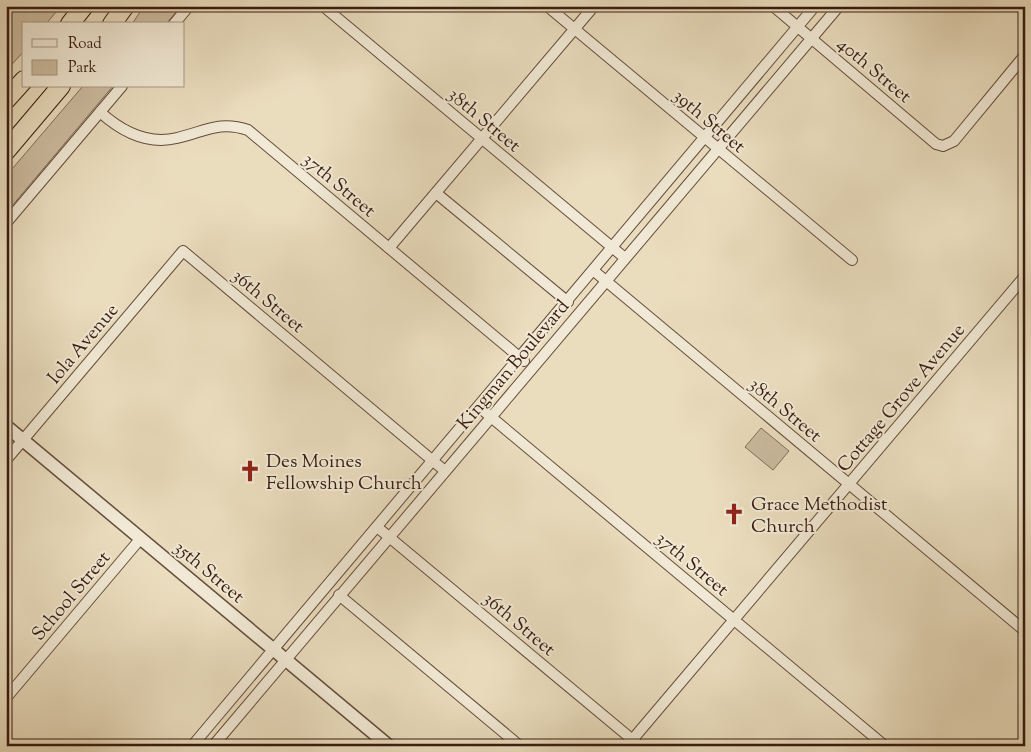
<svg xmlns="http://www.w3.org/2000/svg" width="1031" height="752" font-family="'Sorts Mill Goudy',serif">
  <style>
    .green { fill: #ccbca0; stroke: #826c58 }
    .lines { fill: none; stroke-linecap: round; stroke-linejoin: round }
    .minor-casing { stroke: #644c3c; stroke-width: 12 }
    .tertiary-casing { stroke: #644c3c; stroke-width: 15 }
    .secondary-casing { stroke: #381c10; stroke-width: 16 }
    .motorway-casing { stroke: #381c10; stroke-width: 20 }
    .minor { stroke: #f1e9d5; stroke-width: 10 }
    .tertiary { stroke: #f1e9d5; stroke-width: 12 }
    .secondary { stroke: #f1e9d5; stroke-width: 14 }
    .motorway { stroke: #eaddbe; stroke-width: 18 }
    .labels { text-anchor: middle; stroke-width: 4; stroke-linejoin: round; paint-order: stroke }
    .street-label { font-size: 19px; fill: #381c10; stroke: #f1e9d5 }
    .poi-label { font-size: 19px; fill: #381c10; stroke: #f1e9d5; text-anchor: start }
  </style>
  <rect width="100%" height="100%" fill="#eaddbe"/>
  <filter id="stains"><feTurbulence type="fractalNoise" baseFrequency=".004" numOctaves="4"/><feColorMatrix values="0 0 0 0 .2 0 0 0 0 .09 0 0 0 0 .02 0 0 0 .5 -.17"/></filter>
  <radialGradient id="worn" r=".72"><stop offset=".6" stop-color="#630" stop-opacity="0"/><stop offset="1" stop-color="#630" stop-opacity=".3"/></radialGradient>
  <!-- green -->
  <g class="green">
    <polygon points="6,6 61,6 46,24 24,24 24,51 6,71"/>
    <polygon points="144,6 181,6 166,24 132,24"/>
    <polygon points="83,86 113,86 6,213 6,176"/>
    <polygon points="761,428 789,451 773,470 745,447"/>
  </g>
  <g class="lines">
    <!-- minor casing -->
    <g class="minor-casing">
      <g id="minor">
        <polyline points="323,6 625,258"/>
        <polyline points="547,6 852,260"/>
        <polyline points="773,6 936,144 943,146 954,141 1025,55"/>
        <polyline points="174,24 189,6"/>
        <path d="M100 112C121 131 148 145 177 138 204 132 219 120 248 130L524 361"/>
        <polyline points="436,193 568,302"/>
        <polyline points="6,223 122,86"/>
        <polyline points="389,248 594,6"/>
        <polyline points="594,271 1025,631"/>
        <polyline points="479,407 885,746"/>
        <polyline points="6,460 183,251 445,471"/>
        <polyline points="377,527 640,746"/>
        <polyline points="339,595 520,746"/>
        <polyline points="6,698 141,538"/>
        <polyline points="192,746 815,6"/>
        <polyline points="213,746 839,6"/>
        <polyline points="627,746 1025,276"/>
      </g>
    </g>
    <!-- tertiary casing -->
    <g class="tertiary-casing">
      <polyline id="tertiary" points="6,426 389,746"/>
    </g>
    <!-- secondary casing -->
    <g class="secondary-casing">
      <polyline id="secondary" points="1024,746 1025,745"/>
    </g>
    <!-- motorway casing -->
    <g class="motorway-casing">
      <g id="motorway">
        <polyline points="70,24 84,6"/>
        <polyline points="112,24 125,6"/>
        <polyline points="6,100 24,80"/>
        <polyline points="6,151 61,86"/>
      </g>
    </g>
    <!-- minor -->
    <use href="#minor" class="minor"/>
    <!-- tertiary -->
    <use href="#tertiary" class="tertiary"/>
    <!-- secondary -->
    <use href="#secondary" class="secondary"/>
    <!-- motorway -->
    <use href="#motorway" class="motorway"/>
  </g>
  <!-- icons -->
  <defs>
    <g id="church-bare" transform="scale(1.725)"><path d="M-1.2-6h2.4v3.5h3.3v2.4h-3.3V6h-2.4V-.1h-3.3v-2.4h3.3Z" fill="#8f2418" stroke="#f1e9d5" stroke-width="2.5" paint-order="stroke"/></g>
  </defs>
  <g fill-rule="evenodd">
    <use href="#church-bare" x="250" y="471"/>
    <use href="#church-bare" x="734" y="514"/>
  </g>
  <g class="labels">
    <!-- street labels -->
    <g class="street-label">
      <text transform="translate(875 69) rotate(40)" y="7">40th Street</text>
      <text transform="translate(485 119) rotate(40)" y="7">38th Street</text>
      <text transform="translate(710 120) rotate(40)" y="7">39th Street</text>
      <text transform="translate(340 184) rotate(40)" y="7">37th Street</text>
      <text transform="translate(269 300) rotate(40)" y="7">36th Street</text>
      <text transform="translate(82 343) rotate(-50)" y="7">Iola Avenue</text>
      <text transform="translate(512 364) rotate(-50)" y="7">Kingman Boulevard</text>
      <text transform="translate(900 397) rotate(-50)" y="7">Cottage Grove Avenue</text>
      <text transform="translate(786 409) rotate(40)" y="7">38th Street</text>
      <text transform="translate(693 563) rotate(40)" y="7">37th Street</text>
      <text transform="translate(210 571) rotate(40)" y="7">35th Street</text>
      <text transform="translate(70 595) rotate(-50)" y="7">School Street</text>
      <text transform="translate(520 623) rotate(40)" y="7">36th Street</text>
    </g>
    <!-- poi labels -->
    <g class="poi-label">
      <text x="266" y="467">Des Moines<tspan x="266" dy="22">Fellowship Church</tspan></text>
      <text x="751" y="510">Grace Methodist<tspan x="751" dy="22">Church</tspan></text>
    </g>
  </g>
  <!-- margin -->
  <rect width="1031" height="752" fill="none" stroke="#eaddbe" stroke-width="25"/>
  <rect x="8" y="8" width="1016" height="737" fill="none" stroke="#381c10" stroke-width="2.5"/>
  <rect x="12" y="12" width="1006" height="727" fill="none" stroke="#381c10"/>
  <!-- legend -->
  <rect x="22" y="22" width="162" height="65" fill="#f1e9d5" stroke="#a79786"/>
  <rect x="32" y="39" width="25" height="8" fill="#f1e9d5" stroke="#a79786"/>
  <text x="68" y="48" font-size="15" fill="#381c10">Road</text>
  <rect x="32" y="60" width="25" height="15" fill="#ccbca0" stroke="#a79786"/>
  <text x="68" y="72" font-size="15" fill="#381c10">Park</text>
  <rect width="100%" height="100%" filter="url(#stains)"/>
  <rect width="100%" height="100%" fill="url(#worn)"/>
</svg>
